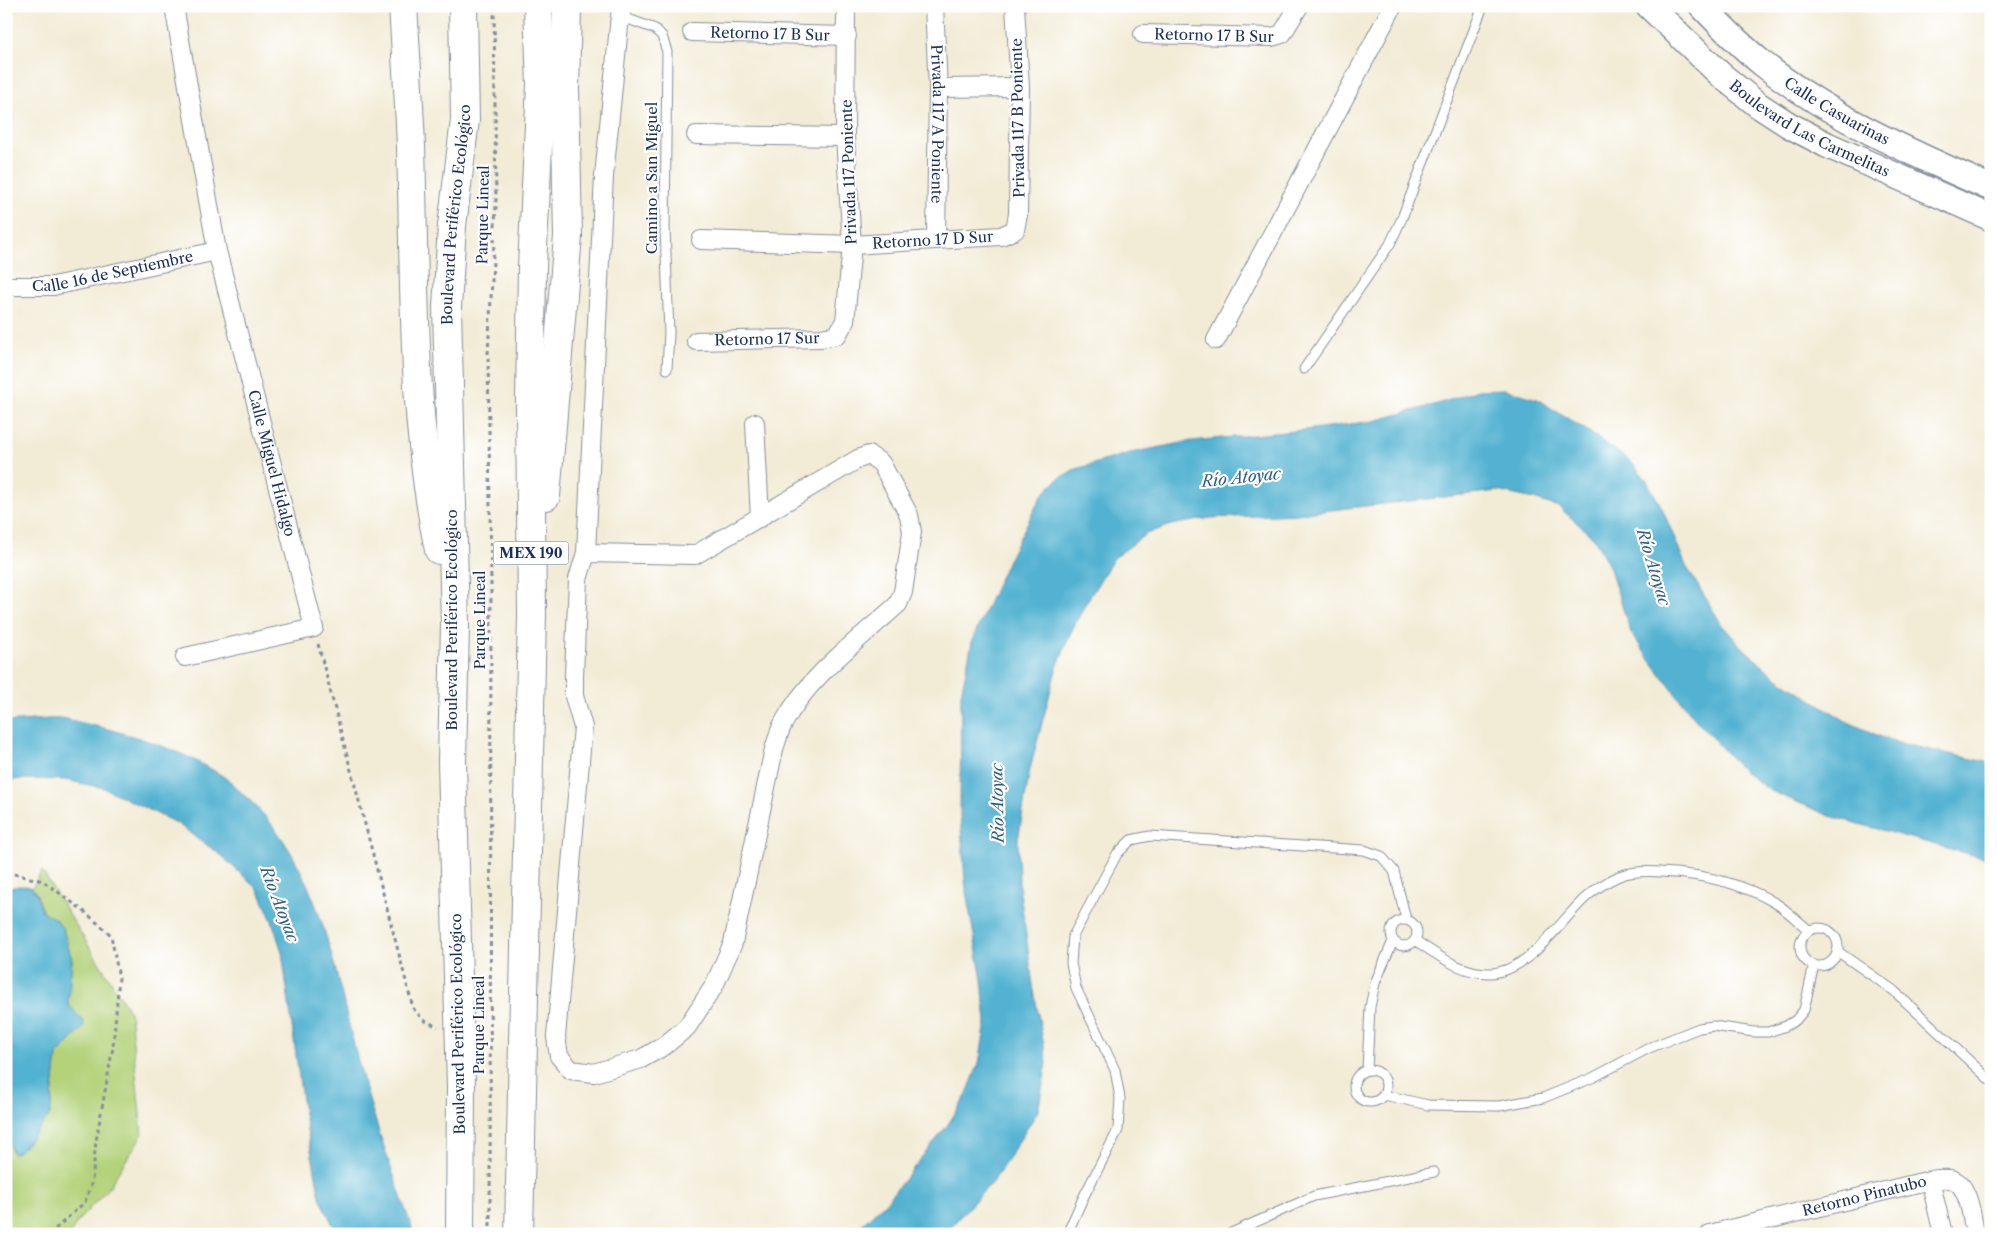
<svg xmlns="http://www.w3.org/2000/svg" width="1997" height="1240" font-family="'Libre Caslon Text',serif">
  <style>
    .green { fill: #b3d279; stroke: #67806c }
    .water { fill: #53b2d1; stroke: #377098 }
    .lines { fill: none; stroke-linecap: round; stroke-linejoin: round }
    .lane-casing { stroke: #868d9a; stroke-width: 11 }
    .street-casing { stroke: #868d9a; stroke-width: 20 }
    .secondary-casing { stroke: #868d9a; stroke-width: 28 }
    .highway-casing { stroke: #868d9a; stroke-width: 30 }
    .path { stroke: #868d9a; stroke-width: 3; stroke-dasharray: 4 4; stroke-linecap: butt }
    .lane { stroke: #fff; stroke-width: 9 }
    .street { stroke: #fff; stroke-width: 18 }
    .secondary { stroke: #fff; stroke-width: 25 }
    .highway { stroke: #fff; stroke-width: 28 }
    .labels { text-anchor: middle; stroke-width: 4.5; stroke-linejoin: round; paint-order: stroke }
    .shield { fill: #fff; stroke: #5f6d8e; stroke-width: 1 }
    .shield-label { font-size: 14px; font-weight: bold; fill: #1b2f5e }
    .street-label { font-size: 15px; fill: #1b2f5e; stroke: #fff }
    .water-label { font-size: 16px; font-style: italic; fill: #2f5d86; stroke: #fff }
  </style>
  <rect width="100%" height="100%" fill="#fff"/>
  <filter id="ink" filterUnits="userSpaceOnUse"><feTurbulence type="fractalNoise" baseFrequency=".02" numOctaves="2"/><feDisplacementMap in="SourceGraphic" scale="10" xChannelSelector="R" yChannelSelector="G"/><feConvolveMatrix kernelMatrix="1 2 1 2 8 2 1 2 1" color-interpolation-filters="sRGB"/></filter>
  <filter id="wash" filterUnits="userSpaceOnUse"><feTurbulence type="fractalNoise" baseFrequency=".0096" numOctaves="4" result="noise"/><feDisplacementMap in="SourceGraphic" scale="20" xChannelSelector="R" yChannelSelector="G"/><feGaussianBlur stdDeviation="1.12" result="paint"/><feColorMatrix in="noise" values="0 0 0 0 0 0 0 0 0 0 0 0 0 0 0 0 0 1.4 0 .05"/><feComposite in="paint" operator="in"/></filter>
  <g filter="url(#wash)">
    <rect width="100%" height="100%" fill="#f2ebd5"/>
    <!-- green -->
    <polygon class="green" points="42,871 130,1012 142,1135 109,1187 78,1221 70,1234 6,1234 6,1134 10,1140 11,1151 24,1147 50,1115 57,1055 84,1025 68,1004 72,960 63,929 54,918 42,911 37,894 32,888"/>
    <!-- water -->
    <g class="water">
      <polygon points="1505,389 1537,399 1592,434 1630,461 1646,479 1662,508 1686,566 1722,625 1739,644 1773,675 1846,721 1890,741 1991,763 1991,860 1830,816 1771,791 1743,771 1693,717 1650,660 1631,633 1609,566 1594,538 1559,507 1534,499 1497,491 1296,514 1211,518 1171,525 1146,534 1114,558 1086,603 1070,634 1056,670 1030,769 1018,840 1019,885 1033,985 1047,1063 1038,1111 995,1179 944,1234 852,1234 889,1199 947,1126 966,1096 979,1063 986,1023 982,980 966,892 960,815 961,694 973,638 1008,560 1042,495 1057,480 1073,470 1130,453 1192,441 1305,430 1374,421 1441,403 1478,390"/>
      <path d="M62 718C118 731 172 744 221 775 229 780 236 788 244 795 322 864 334 973 360 1068 375 1124 395 1179 414 1234H337L320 1197 304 1114 282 952 272 921 258 889 218 853 178 824 104 788 65 780 22 779 6 781V722Z"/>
      <polygon points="18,886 26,886 32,888 36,894 42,911 58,921 63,929 72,960 68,1004 84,1022 82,1029 57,1055 50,1115 20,1151 13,1154 6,1134 6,889"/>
    </g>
  </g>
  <g filter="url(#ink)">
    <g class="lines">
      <!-- lane casing -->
      <g class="lane-casing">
        <g id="lane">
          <polyline points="620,16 655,29 662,36 667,52 665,228 669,333 667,369"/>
          <polyline points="1304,369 1390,244 1402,218 1483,6"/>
          <circle cx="1404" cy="933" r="13"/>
          <circle cx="1819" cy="947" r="19"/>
          <path d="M1416 941C1439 956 1462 974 1491 973 1529 971 1559 923 1584 899 1594 890 1608 881 1619 876 1632 871 1647 871 1661 872 1702 874 1741 882 1777 904 1788 911 1798 922 1809 930"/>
          <polyline points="1837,951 1893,990 1991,1081"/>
          <polyline points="1367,1070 1370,1007 1375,983 1393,941"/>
          <circle cx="1370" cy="1086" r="16"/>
          <polyline points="1384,1095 1428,1105 1499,1106 1543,1098 1592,1078 1649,1048 1699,1028 1713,1026 1754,1032 1768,1032 1786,1026 1796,1020 1804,1010 1814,965"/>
          <polyline points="1067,1234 1083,1198 1118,1130 1120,1098 1115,1070 1076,988 1071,963 1073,936 1117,854 1131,840 1150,836 1364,850 1381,856 1394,871 1406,919"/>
          <polyline points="1229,1234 1314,1196 1434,1172"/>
        </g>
      </g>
      <!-- street casing -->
      <g class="street-casing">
        <g id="street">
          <path id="s1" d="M174 6 217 251 314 628 185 657"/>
          <path id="s2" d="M934 6 938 88 936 239"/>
          <path id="s3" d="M692 32 847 36"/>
          <path id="s4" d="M1143 34 1272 37 1282 34 1299 6"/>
          <polyline points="938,88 1020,87"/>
          <polyline points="696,135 845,137"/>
          <path id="s5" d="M701 240 852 245 1001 236 1015 230 1018 214 1020 87 1015 6"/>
          <path id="s6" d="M6 286H53L217 251"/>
          <polyline points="1216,340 1393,6"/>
          <path id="s7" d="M696 341 821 338 837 335 845 321 852 245 845 137 846 6"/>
          <polyline points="755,423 760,518"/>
          <path d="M586 553 695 555 858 459 869 455 881 463 909 515 912 532 903 592 898 604C859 640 808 676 783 724 779 731 777 741 774 749L733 943 714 986 687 1027 664 1046 641 1059 594 1073 571 1070 559 1056 556 1037 583 727 574 696V675L578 579 586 553 604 176 620 16 623 6"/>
          <polyline points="1930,1180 1943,1234"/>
          <path id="s8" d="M1710 1234 1930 1180C1936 1179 1943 1178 1950 1179 1969 1182 1972 1218 1975 1234"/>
        </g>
      </g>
      <!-- secondary casing -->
      <g class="secondary-casing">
        <g id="secondary">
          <path id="s9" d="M1649 6 1721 75 1758 105 1789 125 1827 145 1991 218"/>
          <path id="s10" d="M1702 6C1721 26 1741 46 1763 64 1832 118 1912 153 1991 188"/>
        </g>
      </g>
      <!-- highway casing -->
      <g class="highway-casing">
        <g id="highway">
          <path d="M403 6C406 53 409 100 411 146 415 282 411 417 439 550"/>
          <polyline points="546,496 568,236 565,88 567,6"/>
          <path id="s11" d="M460 1234 461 1086 452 762 455 624 447 307 452 226 465 120 463 6"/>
          <polyline points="519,1234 532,614 530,404 532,267 541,85 538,6"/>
        </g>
      </g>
      <!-- path -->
      <g class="path">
        <polyline points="318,644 413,1008 423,1020 438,1027"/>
        <polyline points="6,872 43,881 85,912 111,935 119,978 113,1047 96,1141 92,1182 85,1202 53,1231 51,1234"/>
        <polyline points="490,1234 491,583 488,354 496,206 494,6"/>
      </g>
      <!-- lane -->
      <use href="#lane" class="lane"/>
      <!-- street -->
      <use href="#street" class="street"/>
      <!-- secondary -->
      <use href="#secondary" class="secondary"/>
      <!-- highway -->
      <use href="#highway" class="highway"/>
    </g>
  </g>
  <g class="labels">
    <!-- shield labels -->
    <rect class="shield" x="493.5" y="541.5" width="75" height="23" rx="4"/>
    <g class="shield-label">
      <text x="531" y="558">MEX 190</text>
    </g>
    <!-- street labels -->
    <g class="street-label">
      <text dy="5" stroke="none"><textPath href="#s3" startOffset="78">Retorno 17 B Sur</textPath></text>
      <text dy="5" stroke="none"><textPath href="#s4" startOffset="71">Retorno 17 B Sur</textPath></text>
      <text dy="5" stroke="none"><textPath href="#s10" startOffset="172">Calle Casuarinas</textPath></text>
      <text transform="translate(1018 118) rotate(-91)" y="5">Privada 117 B Poniente</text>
      <text dy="5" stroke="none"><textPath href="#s2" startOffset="118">Privada 117 A Poniente</textPath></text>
      <text dy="5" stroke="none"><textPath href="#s9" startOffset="204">Boulevard Las Carmelitas</textPath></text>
      <text transform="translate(849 172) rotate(-92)" y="5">Privada 117 Poniente</text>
      <text transform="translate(652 178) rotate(-90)" y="5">Camino a San Miguel</text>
      <text dy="5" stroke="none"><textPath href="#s11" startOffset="1020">Boulevard Periférico Ecológico</textPath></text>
      <text transform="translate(483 215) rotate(-89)" y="5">Parque Lineal</text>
      <text dy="5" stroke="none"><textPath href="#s5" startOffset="232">Retorno 17 D Sur</textPath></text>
      <text dy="5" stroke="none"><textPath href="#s6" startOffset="108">Calle 16 de Septiembre</textPath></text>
      <text dy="5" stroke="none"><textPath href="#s7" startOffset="71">Retorno 17 Sur</textPath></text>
      <text dy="5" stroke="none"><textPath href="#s1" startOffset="468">Calle Miguel Hidalgo</textPath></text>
      <text transform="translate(452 620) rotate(-90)" y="5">Boulevard Periférico Ecológico</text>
      <text transform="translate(480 620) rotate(-90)" y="5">Parque Lineal</text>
      <text transform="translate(458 1024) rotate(-91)" y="5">Boulevard Periférico Ecológico</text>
      <text transform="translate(479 1025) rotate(-90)" y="5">Parque Lineal</text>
      <text dy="5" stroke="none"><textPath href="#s8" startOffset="159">Retorno Pinatubo</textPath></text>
    </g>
    <!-- water labels -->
    <g class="water-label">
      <text transform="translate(1241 477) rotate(-6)" y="6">Río Atoyac</text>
      <text transform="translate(1654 567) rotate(73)" y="6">Río Atoyac</text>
      <text transform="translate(997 803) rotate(-91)" y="6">Río Atoyac</text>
      <text transform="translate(280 904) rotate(69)" y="6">Río Atoyac</text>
    </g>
  </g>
  <!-- margin -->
  <rect width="1997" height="1240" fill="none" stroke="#fff" stroke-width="25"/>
</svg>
